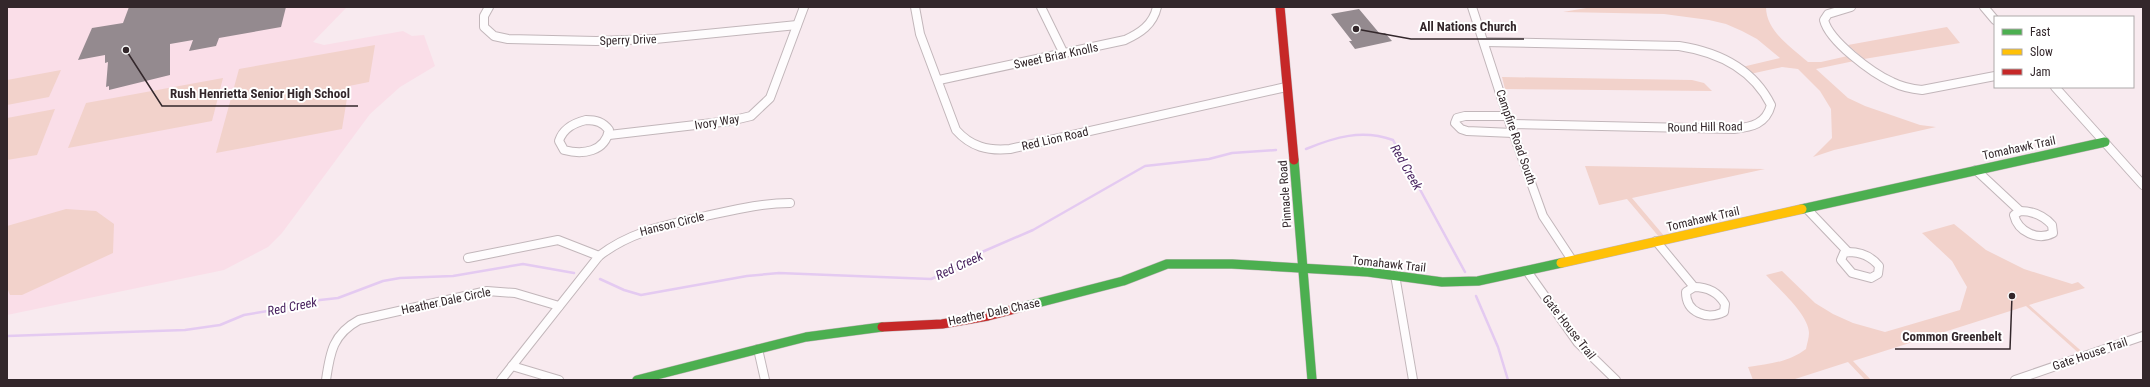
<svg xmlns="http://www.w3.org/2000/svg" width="2150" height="387" font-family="'Roboto Condensed',sans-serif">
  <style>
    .built { fill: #fadee8 }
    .green { fill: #f2d2cb }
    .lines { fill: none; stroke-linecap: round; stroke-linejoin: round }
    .stream { stroke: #e4caf1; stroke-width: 2.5 }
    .building { fill: #948a8f }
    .street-casing { stroke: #c2b6ba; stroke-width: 10 }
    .fast-casing { stroke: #c2b6ba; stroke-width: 10 }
    .slow-casing { stroke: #c2b6ba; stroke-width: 10 }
    .jam-casing { stroke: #c2b6ba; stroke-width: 10 }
    .street { stroke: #fefcfd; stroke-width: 8 }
    .fast { stroke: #4caf50; stroke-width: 9 }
    .slow { stroke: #ffc107; stroke-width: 9 }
    .jam { stroke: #c62828; stroke-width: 9 }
    .labels { text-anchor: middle; stroke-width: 4; stroke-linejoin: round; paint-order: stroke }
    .street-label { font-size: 12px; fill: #33272b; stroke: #fff }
    .water-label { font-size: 13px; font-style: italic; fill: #441d5b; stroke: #fff }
    .leader { fill: none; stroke: #33272b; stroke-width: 1.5 }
    .callout-dot { fill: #33272b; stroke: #fff; stroke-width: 1.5 }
    .callout-label { font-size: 13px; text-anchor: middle; font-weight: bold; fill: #33272b; stroke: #fff; stroke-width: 4; stroke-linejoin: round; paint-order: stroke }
  </style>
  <rect width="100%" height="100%" fill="#f8eaef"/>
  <!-- built -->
  <polygon class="built" points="7,7 347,7 313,42 324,45 403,31 412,36 424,35 435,66 400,87 370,114 282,233 268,247 224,270 7,315"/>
  <!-- green -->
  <g class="green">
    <path d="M1592 7H1766C1766 31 1791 47 1808 62H1821L1852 55 1859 60 1816 69 1848 98 1865 106 1920 125 1936 127 1834 150 1813 157 1832 138 1831 109 1820 91 1798 69 1782 67 1750 74 1742 67 1780 58 1757 39 1742 31 1726 24 1709 20 1664 14 1563 12Z"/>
    <polygon points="1947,27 1960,43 1864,59 1848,45"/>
    <polygon points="375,45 369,82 324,91 349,86 342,129 216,153 239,69"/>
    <polygon points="61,70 49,97 7,105 7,80"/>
    <polygon points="1502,77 1692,80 1704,83 1712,91 1505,89"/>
    <polygon points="223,78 212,121 68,148 86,103"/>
    <polygon points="55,109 37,155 7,160 7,118"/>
    <polygon points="1585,166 1765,169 1632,198 1665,237 1660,238 1627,199 1599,205"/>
    <polygon points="66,209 96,211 114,224 113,253 22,295 10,295 7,288 7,226"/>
    <path d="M1954 224 1986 250 2024 269 2072 284 2078 282 2085 288 2029 305 2087 356 2083 357 2026 306 1853 361 1871 380H1865L1848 362 1792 380H1753L1748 367C1769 364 1789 362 1806 349 1807 343 1809 338 1809 333 1809 315 1778 288 1766 275L1782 271 1815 303 1833 314 1853 323 1885 332 1960 310 1967 287 1952 261 1922 233Z"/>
  </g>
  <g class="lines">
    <!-- stream -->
    <g class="stream">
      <path d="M1306 149C1335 137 1362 129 1393 140L1465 272"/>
      <polyline points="600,279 624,290 641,295 747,276 779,273 931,279 971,262 982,252 1033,230 1145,166 1209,159 1232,153 1276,150"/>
      <polyline points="1476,296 1498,347 1508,380"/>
      <polyline points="7,336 185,330 220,325 244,315 286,308 302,302 338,298 383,281 400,278 453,276 523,264 574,273"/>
    </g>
  </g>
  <!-- building -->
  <g class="building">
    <polygon points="129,7 286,7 281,27 219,38 216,46 189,51 193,40 170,44 170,75 109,90 109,86 106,87 108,62 105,63 105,55 78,60 92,28 123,23"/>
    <polygon points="1359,9 1380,34 1385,33 1392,41 1355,49 1349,41 1352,41 1331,14"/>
  </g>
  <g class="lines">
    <!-- street casing -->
    <g class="street-casing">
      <g id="street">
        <polyline points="489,7 484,16 484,27 494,36 508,39 596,41 655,39 797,25"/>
        <path d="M915 7 920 34 956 130C971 147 988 151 1010 149L1286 87"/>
        <polyline points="1041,7 1064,54"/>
        <polyline points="1472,7 1510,124 1543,216 1572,260"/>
        <path d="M1851 7 1828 14 1824 20C1829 41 1872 73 1892 82 1902 87 1911 89 1922 90L1995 76"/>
        <polyline points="1984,7 1995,20"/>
        <path d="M1484 42 1679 46C1718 52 1753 69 1771 105 1766 124 1752 127 1734 129L1510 124"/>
        <path d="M939 80 1125 40C1140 33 1153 25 1157 7"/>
        <polyline points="2055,87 2143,185"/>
        <polyline points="1508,116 1465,116 1457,118 1455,123 1461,129 1467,131 1513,133"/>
        <path d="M586 120C596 120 603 122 609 130 605 152 583 155 564 150L559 141C563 128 574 123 586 120Z"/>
        <polyline points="609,135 730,121 751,116 770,98 804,7"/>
        <polyline points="1976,170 2020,211"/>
        <polyline points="1806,208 1848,252"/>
        <path d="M2020 211C2033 211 2043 215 2052 225L2053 233C2038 241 2018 232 2014 215Z"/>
        <polyline points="1656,241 1694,287"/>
        <path d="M1848 252C1861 252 1871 256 1879 266L1878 274 1871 278 1852 273 1841 260 1844 253Z"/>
        <polyline points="468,258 558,240 599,256"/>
        <polyline points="1527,271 1578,343 1616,380"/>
        <polyline points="1395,275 1413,380"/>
        <path d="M1694 287C1708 287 1718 292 1725 304L1724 312C1707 320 1686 313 1686 292Z"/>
        <polyline points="758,349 765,380"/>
        <polyline points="512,366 559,380"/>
        <path d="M326 380C330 352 333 334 359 320L487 291 515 293 559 306"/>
        <path d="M501 380 599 256C631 231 667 225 706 216 734 210 761 203 790 203"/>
        <polyline points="2015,380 2143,336"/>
      </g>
    </g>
    <!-- fast casing -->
    <g class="fast-casing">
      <g id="fast">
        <polyline points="1294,160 1312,380"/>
        <polyline points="1802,209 2105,142"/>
        <polyline points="1022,307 1123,281 1167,264 1232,264 1368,272 1442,282 1478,281 1561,263"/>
        <polyline points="637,380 806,337 882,327"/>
      </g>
    </g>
    <!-- slow casing -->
    <g class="slow-casing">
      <polyline id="slow" points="1561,263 1802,209"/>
    </g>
    <!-- jam casing -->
    <g class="jam-casing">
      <g id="jam">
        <polyline points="1280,7 1294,160"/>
        <polyline points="882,327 942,324 988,316 1022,307"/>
      </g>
    </g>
    <!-- street -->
    <use href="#street" class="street"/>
    <!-- fast -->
    <use href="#fast" class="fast"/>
    <!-- slow -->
    <use href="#slow" class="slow"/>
    <!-- jam -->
    <use href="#jam" class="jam"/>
  </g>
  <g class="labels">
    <!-- street labels -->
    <g class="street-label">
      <text transform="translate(628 40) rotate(-2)" y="4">Sperry Drive</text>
      <text transform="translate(1056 56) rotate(-12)" y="4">Sweet Briar Knolls</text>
      <text transform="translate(717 122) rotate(-9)" y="4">Ivory Way</text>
      <text transform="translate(1705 127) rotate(-1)" y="4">Round Hill Road</text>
      <text transform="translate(1516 137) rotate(71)" y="4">Campfire Road South</text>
      <text transform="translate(1055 139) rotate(-13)" y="4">Red Lion Road</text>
      <text transform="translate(2019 148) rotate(-12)" y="4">Tomahawk Trail</text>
      <text transform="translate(1285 194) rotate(-94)" y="4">Pinnacle Road</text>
      <text transform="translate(1703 219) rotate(-13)" y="4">Tomahawk Trail</text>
      <text transform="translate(672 224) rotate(-14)" y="4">Hanson Circle</text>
      <text transform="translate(1389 264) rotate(6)" y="4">Tomahawk Trail</text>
      <text transform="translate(446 301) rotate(-12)" y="4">Heather Dale Circle</text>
      <text transform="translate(994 312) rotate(-12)" y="4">Heather Dale Chase</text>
      <text transform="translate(1569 327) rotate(52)" y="4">Gate House Trail</text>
      <text transform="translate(2090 354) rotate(-19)" y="4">Gate House Trail</text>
    </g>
    <!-- water labels -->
    <g class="water-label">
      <text transform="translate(1407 167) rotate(60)" y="5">Red Creek</text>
      <text transform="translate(959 265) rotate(-25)" y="5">Red Creek</text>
      <text transform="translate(292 306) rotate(-11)" y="5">Red Creek</text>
    </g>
  </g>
  <!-- callouts -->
  <path class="leader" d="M1356 29L1411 39H1524M126 50L162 106H358M2012 296L2010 349H1895"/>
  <g class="callout-dot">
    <circle cx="1356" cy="29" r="4"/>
    <circle cx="126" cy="50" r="4"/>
    <circle cx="2012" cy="296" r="4"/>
  </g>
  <g class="callout-label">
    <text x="1468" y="31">All Nations Church</text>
    <text x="260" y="98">Rush Henrietta Senior High School</text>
    <text x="1952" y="341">Common Greenbelt</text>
  </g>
  <!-- border -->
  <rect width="2150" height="387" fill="none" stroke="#33272b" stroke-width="16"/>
  <!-- legend -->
  <rect x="1994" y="16" width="140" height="72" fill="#ffffff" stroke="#ada9aa"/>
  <rect x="2002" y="29" width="20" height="6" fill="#4caf50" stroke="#ada9aa"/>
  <text x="2030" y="36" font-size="12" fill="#33272b">Fast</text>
  <rect x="2002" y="49" width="20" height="6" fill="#ffc107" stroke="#ada9aa"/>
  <text x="2030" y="56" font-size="12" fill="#33272b">Slow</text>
  <rect x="2002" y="69" width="20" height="6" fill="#c62828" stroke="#ada9aa"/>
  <text x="2030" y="76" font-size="12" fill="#33272b">Jam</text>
</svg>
